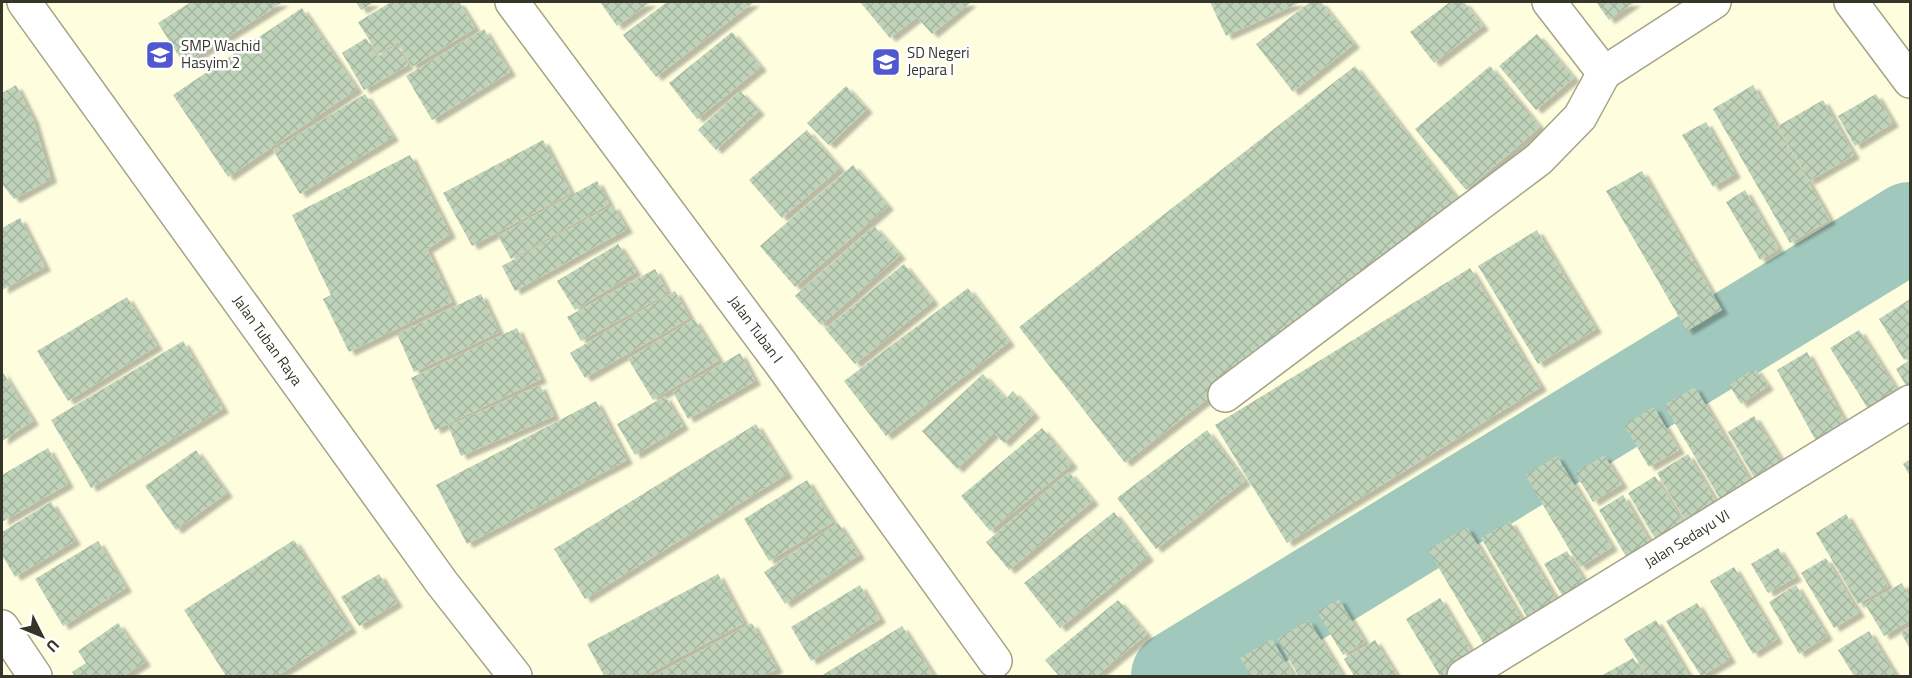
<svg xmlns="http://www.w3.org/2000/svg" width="1912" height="678" font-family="'Titillium Web',sans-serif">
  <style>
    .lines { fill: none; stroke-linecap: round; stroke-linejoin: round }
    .river { stroke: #a0c8bc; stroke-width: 90 }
    .building { fill: url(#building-cross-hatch); filter: url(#shadow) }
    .minor-casing { stroke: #a4a387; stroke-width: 36 }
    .minor { stroke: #fff; stroke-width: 33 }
    .labels { text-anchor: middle; stroke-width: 5; stroke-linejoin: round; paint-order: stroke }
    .poi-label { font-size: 15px; fill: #353529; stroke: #fff; text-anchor: start }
    .street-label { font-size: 15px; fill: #353529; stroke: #fff }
  </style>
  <defs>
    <pattern id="building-cross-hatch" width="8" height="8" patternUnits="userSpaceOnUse" patternTransform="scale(1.5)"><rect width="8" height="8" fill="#bfd3ba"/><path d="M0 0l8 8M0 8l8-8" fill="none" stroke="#a5b6a0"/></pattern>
    <filter id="shadow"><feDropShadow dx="6" dy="4" stdDeviation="1.5" flood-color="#0004"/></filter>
  </defs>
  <rect width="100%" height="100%" fill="#fefedf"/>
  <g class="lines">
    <!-- river -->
    <polyline class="river" points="1176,676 1910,227"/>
  </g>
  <!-- building -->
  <g class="building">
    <polygon points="191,2 283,2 184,64 158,23"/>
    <polygon points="356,2 374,2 361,10"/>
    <polygon points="391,2 459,2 475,28 412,67 398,42 378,54 358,22"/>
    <polygon points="600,2 651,2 617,26"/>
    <polygon points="667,2 754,2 656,77 623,35"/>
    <polygon points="860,2 971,2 932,34 917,17 890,38"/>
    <polygon points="1210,2 1301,2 1226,36"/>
    <polygon points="1310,2 1321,2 1354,44 1293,92 1256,44"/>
    <polygon points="1450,2 1464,2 1483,26 1434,63 1410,32"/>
    <polygon points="1596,2 1635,2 1609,20"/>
    <polygon points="302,8 357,89 228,177 173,95"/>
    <polygon points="484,29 510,72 432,120 406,76"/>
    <polygon points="732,32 761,67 697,119 669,83"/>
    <polygon points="1537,34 1574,78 1536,110 1499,66"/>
    <polygon points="366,38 377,57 397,45 408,65 364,90 342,53"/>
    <polygon points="1355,66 1460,202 1125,463 1019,327"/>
    <polygon points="1490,66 1540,127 1466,190 1415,129"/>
    <polygon points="16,85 33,119 51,179 14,199 2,184 2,93"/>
    <polygon points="1753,85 1830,220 1790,243 1713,109"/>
    <polygon points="846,86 867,109 829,145 807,123"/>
    <polygon points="740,91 759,111 716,150 698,130"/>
    <polygon points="365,94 393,137 300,194 273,150"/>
    <polygon points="1876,94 1893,123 1855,146 1838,116"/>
    <polygon points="1823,100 1854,155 1809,181 1778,126"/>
    <polygon points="1706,122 1735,174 1713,187 1682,135"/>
    <polygon points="807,130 840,168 782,218 749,180"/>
    <polygon points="543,140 571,193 472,246 443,193"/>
    <polygon points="410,155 450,234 427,249 452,302 349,352 323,299 331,295 292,215"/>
    <polygon points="853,165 888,206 795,287 760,246"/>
    <polygon points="1642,171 1722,310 1687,331 1606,191"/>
    <polygon points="597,181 609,204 511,259 498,236"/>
    <polygon points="1745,190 1779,249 1760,260 1726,202"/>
    <polygon points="613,205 627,229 515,291 502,266"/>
    <polygon points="20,218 45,267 2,290 2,228"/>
    <polygon points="874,226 900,255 821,325 795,296"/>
    <polygon points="1537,230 1596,329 1538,364 1478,266"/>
    <polygon points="618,244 636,272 575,310 557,281"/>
    <polygon points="904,264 933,301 855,364 825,329"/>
    <polygon points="1470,268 1541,387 1287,543 1215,425"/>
    <polygon points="655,269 668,293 581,341 567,317"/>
    <polygon points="968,288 1009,342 886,436 844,381"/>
    <polygon points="675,291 690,318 585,378 570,353"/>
    <polygon points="481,294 499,332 414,372 397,334"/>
    <polygon points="127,297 157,346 68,401 37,351"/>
    <polygon points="1910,299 1910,356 1904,360 1879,319"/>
    <polygon points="694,319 719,360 653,400 628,359"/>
    <polygon points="517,328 541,379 435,430 411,378"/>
    <polygon points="1859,330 1904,401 1875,420 1830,348"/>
    <polygon points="183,341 223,409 91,488 51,420"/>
    <polygon points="1807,352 1851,433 1821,450 1777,370"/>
    <polygon points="740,353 755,381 688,419 673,392"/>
    <polygon points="1910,360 1910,392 1896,369"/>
    <polygon points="1755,368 1768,386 1741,404 1729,385"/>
    <polygon points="2,371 33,421 2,441"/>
    <polygon points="983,374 1006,399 1013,391 1034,414 1004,443 994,433 957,469 922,431"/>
    <polygon points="540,385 554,416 461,456 448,426"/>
    <polygon points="1695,387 1752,483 1722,502 1664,405"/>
    <polygon points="665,396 683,426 635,455 617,424"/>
    <polygon points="596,401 627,460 467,544 436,485"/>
    <polygon points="1654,407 1679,450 1649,467 1624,425"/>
    <polygon points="1754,416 1786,468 1758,484 1728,432"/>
    <polygon points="756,424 787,474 585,599 554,549"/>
    <polygon points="1042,428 1072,464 990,531 961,496"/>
    <polygon points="1207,430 1245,481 1156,549 1117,498"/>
    <polygon points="48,448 68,484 2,522 2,475"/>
    <polygon points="196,450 227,493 176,530 145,486"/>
    <polygon points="1688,454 1721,510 1690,528 1657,473"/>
    <polygon points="1604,455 1622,484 1593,502 1575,473"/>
    <polygon points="1557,456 1612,547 1580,567 1525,475"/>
    <polygon points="1910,459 1910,476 1903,464"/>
    <polygon points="1069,472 1093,501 1009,570 986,542"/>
    <polygon points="1655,476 1684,523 1656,540 1628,493"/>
    <polygon points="807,480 833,522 769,561 744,519"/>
    <polygon points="1623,495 1652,545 1628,560 1599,510"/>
    <polygon points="51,502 75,541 15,577 2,555 2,532"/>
    <polygon points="1114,512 1148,557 1060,628 1024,583"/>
    <polygon points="1846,514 1888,586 1858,604 1816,533"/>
    <polygon points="1510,521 1562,609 1533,627 1481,538"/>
    <polygon points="838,523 859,555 785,604 764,572"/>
    <polygon points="1467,527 1524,623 1485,646 1428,550"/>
    <polygon points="294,540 351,629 277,676 226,676 184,610"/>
    <polygon points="98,541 126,588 63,626 35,579"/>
    <polygon points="1778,548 1796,577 1768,593 1751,564"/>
    <polygon points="1567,551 1590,591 1567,604 1544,564"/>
    <polygon points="1826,558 1859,613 1834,628 1801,573"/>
    <polygon points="1734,567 1777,639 1753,654 1710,581"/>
    <polygon points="379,574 397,603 359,626 341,597"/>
    <polygon points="718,574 744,623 644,676 604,676 587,644"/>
    <polygon points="1902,583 1910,598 1910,620 1884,636 1865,604"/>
    <polygon points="860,585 880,619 811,661 791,627"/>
    <polygon points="1796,585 1827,636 1799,654 1769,602"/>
    <polygon points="1440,598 1476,659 1447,676 1440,676 1406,619"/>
    <polygon points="1339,599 1365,642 1343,655 1317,612"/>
    <polygon points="1118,600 1147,634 1096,676 1059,676 1045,660"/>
    <polygon points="1697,603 1730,659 1701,676 1666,621"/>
    <polygon points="1309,620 1343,676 1299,676 1277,639"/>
    <polygon points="1656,620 1689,676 1647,676 1624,639"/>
    <polygon points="118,623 145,662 124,676 75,676 72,672 86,663 78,651"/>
    <polygon points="752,623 777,669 763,676 654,676"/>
    <polygon points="902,626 934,676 821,676"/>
    <polygon points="1910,627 1910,649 1901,633"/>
    <polygon points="1869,631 1896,676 1854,676 1838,650"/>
    <polygon points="1272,639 1294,676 1251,676 1240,658"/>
    <polygon points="1375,640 1397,676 1354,676 1344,659"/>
    <polygon points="1633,658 1645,676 1601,676"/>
  </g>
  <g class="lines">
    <!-- minor casing -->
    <g class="minor-casing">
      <g id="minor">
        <path id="s1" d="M24 2 442 583 515 676"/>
        <path id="s2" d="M512 2 782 365 995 661"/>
        <polyline points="1549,2 1604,73"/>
        <polyline points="1851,2 1910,81"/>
        <polyline points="1225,395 1539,159 1580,117 1604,73 1714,2"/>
        <polyline points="2,627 35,676"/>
        <path id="s3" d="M1464 676 1910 402"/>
      </g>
    </g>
    <!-- minor -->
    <use href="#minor" class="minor"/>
  </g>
  <!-- icons -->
  <defs>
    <g id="school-square" transform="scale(1.5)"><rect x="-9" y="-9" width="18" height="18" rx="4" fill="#5157ce" stroke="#fff"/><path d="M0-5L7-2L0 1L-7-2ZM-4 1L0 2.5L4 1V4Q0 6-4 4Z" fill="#fff"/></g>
  </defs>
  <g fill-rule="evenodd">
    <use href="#school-square" x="160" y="55"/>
    <use href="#school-square" x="886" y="62"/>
  </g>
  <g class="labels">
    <!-- poi labels -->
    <g class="poi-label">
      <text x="181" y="51">SMP Wachid<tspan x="181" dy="17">Hasyim 2</tspan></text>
      <text x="907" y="58">SD Negeri<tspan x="907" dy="17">Jepara I</tspan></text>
    </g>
    <!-- street labels -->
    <g class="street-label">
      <text dy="5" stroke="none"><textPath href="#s2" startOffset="408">Jalan Tuban I</textPath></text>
      <text dy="5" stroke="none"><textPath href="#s1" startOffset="417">Jalan Tuban Raya</textPath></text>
      <text dy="5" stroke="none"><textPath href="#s3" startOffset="262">Jalan Sedayu VI</textPath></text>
    </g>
  </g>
  <!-- border -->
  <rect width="1912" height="678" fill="none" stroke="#353529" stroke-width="6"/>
  <!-- north arrow -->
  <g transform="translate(42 636) rotate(133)" stroke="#ffffff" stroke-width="4.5" paint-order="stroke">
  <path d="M0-4.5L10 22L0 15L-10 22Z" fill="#353529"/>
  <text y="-9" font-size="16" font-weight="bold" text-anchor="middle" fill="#353529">U</text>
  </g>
</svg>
